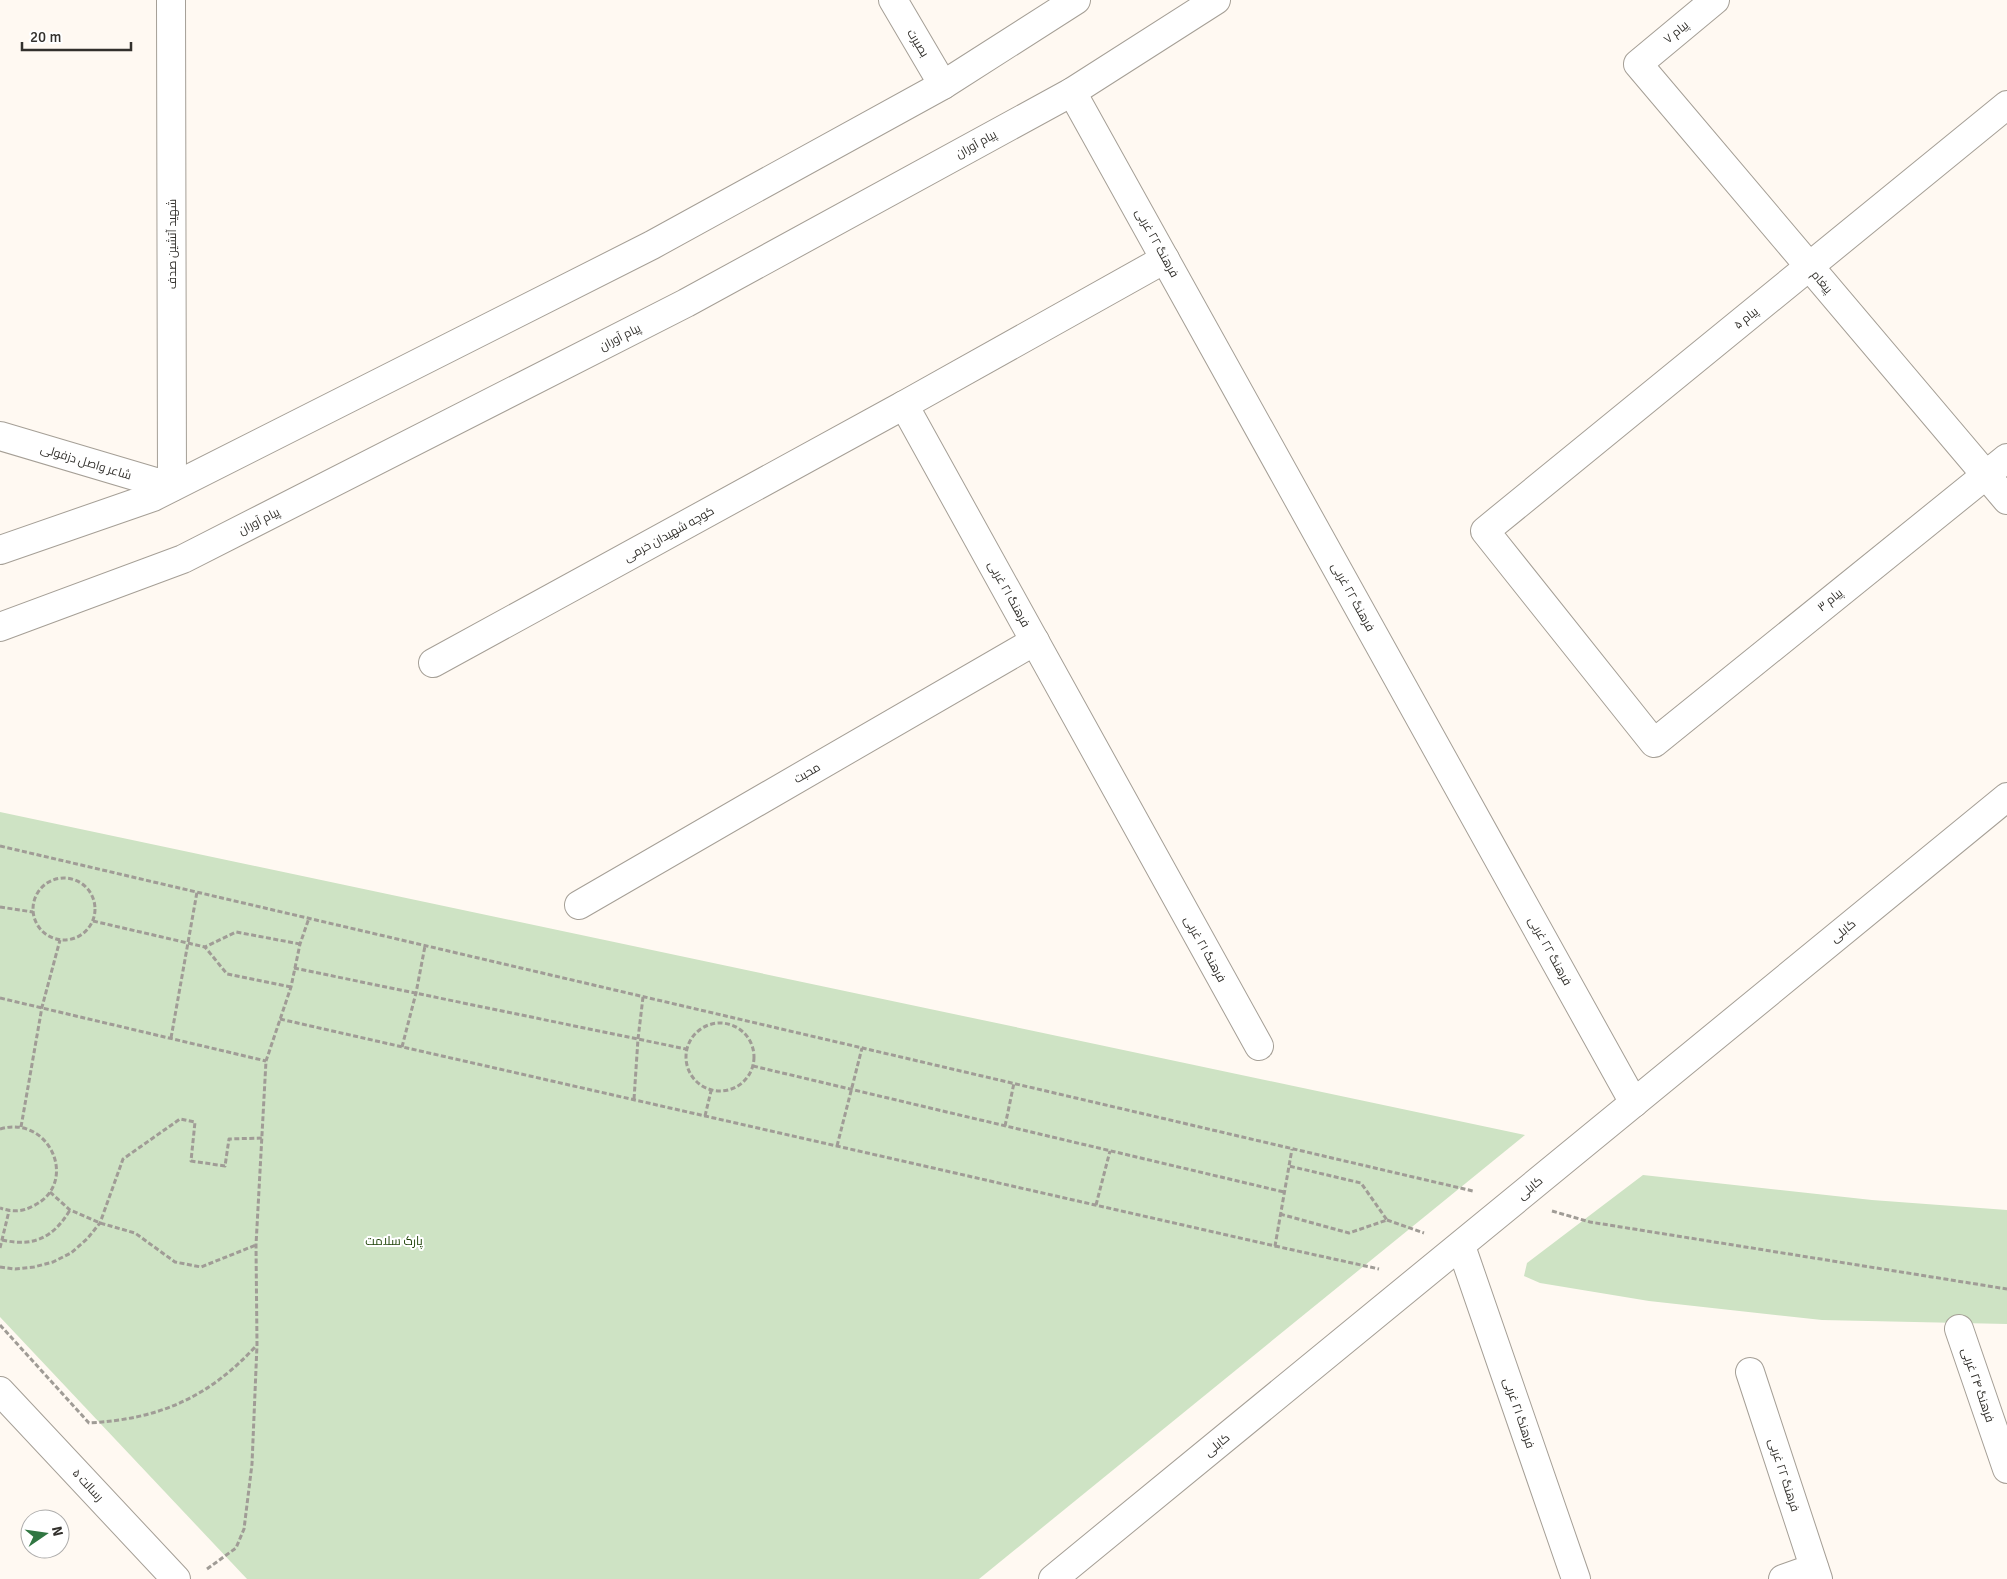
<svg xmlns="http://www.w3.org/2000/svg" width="2007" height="1579" font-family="Signika,Cairo,sans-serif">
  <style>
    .green { fill: #cee3c4 }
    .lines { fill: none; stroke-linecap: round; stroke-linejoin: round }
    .street-casing { stroke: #a59f96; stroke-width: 30 }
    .secondary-casing { stroke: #a59f96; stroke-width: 30 }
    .path { stroke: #a09c96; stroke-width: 3; stroke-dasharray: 5 2.5; stroke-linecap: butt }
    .street { stroke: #fff; stroke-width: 28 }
    .secondary { stroke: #fff; stroke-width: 28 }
    .labels { text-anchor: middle; stroke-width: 4; stroke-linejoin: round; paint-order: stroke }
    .street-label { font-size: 12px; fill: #32302c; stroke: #fff }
    .park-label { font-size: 12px; fill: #193e00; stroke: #fff }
  </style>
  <rect width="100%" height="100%" fill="#fff9f2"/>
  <!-- green -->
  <g class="green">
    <polygon points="0,812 1525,1135 979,1579 247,1579 0,1317"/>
    <polygon points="1643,1175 1872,1200 2007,1210 2007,1324 1822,1320 1649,1301 1540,1283 1524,1276 1527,1263"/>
  </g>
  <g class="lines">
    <!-- street casing -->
    <g class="street-casing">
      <g id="street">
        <polyline points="893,0 943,85"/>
        <polyline points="1715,0 1638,64 2007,500"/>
        <polyline points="1072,92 1634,1103"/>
        <polyline points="2007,105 1485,531 1654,743 2007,458"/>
        <polyline points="1165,259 904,405 1259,1046"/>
        <polyline points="0,436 172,487 171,0"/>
        <polyline points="433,663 904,405"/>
        <polyline points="579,905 1035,641"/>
        <polyline points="1461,1246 1576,1579"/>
        <polyline points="1959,1329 2007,1469"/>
        <polyline points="1750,1372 1818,1579"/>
        <polyline points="0,1391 176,1579"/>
        <polyline points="1053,1579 2007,797"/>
        <polyline points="1783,1579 1814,1568"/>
      </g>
    </g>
    <!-- secondary casing -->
    <g class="secondary-casing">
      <g id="secondary">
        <polyline points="0,550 153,497 652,245 943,85 1076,0"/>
        <polyline points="0,627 183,559 686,303 1072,92 1216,0"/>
      </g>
    </g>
    <!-- path -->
    <g class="path">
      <polyline points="0,846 1473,1191"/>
      <circle cx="64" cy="909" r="31"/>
      <polyline points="0,907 33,912"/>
      <polyline points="93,921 205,947"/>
      <polyline points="294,968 686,1049"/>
      <polyline points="291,987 227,974 205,947 236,932 300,944"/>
      <polyline points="0,998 266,1061"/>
      <polyline points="280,1019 1275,1246 1292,1149"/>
      <circle cx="720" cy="1057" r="34"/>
      <polyline points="171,1038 197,892"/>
      <polyline points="402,1047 416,993 425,946"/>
      <polyline points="753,1066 1284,1192"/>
      <polyline points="634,1099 638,1039 643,997"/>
      <polyline points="705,1116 711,1091"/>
      <polyline points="1005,1126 1014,1083"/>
      <polyline points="21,1127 42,1007 60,940"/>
      <path d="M0 1129C50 1114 80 1184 33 1206 22 1212 12 1212 0 1208"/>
      <polyline points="837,1146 862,1048"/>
      <polyline points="50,1192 70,1210 100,1223 135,1233 175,1262 201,1267 256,1245"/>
      <polyline points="1096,1205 1110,1151"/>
      <polyline points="1552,1211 1590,1222 2007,1289"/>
      <polyline points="1280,1214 1349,1233 1387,1220 1361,1183 1289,1166"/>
      <polyline points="1387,1220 1424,1233"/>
      <path d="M2 1240C34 1247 53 1238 70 1210"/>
      <polyline points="1275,1246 1379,1269"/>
      <polyline points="0,1248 9,1211"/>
      <polyline points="0,1267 15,1269 34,1267 53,1262 71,1253 87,1239 100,1223 123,1159 180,1119 195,1122 191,1161 225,1166 229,1139 262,1138"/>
      <path d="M0 1325 89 1423C159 1419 208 1398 256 1346"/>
      <polyline points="207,1569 236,1548 244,1529 252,1464 257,1345 256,1245 266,1061 291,987 300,944 309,918"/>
    </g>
    <!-- street -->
    <use href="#street" class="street"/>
    <!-- secondary -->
    <use href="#secondary" class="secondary"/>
  </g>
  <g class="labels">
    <!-- street labels -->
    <g class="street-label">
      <text transform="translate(1676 32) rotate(-39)" y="4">پیام ۷</text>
      <text transform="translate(918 43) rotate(59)" y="4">بصیرت</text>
      <text transform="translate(976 144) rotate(-29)" y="4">پیام آوران</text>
      <text transform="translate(1157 243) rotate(61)" y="4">فرهنگ ۲۲ غربی</text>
      <text transform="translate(172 244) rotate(-90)" y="4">شهید آتشین صدف</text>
      <text transform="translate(1822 282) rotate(50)" y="4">پیغام</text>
      <text transform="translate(1746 318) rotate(-39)" y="4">پیام ۵</text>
      <text transform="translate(620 337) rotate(-27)" y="4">پیام آوران</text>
      <text transform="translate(86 462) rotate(17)" y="4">شاعر واصل دزفولی</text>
      <text transform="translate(259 521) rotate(-27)" y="4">پیام آوران</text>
      <text transform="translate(669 534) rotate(-29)" y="4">کوچه شهیدان خرمی</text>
      <text transform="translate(1009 594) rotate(61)" y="4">فرهنگ ۲۱ غربی</text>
      <text transform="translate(1353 597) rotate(61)" y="4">فرهنگ ۲۲ غربی</text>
      <text transform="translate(1830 600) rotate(-39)" y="4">پیام ۳</text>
      <text transform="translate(807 773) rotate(-30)" y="4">محبت</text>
      <text transform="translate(1843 931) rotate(-39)" y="4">کابلی</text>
      <text transform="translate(1205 949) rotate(61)" y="4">فرهنگ ۲۱ غربی</text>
      <text transform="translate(1550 951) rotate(61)" y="4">فرهنگ ۲۲ غربی</text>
      <text transform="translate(1530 1188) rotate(-40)" y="4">کابلی</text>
      <text transform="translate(1978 1385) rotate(71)" y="4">فرهنگ ۲۴ غربی</text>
      <text transform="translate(1519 1413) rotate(71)" y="4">فرهنگ ۲۱ غربی</text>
      <text transform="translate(1217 1445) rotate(-39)" y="4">کابلی</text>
      <text transform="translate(1784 1475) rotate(72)" y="4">فرهنگ ۲۲ غربی</text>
      <text transform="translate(88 1485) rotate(47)" y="4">رسالت ۵</text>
    </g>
    <!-- park labels -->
    <g class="park-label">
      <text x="394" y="1245">پارک سلامت</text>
    </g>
  </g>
  <!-- north arrow -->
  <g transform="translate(45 1534) rotate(77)"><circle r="24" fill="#ffffff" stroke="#adacab"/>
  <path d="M0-4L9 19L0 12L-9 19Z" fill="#307642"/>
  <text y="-8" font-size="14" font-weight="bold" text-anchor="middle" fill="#32302c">N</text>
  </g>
  <!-- scale -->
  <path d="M22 42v8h109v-8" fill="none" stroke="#32302c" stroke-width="2.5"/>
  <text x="30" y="42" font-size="15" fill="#32302c" stroke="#ffffff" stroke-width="4" paint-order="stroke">20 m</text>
</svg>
